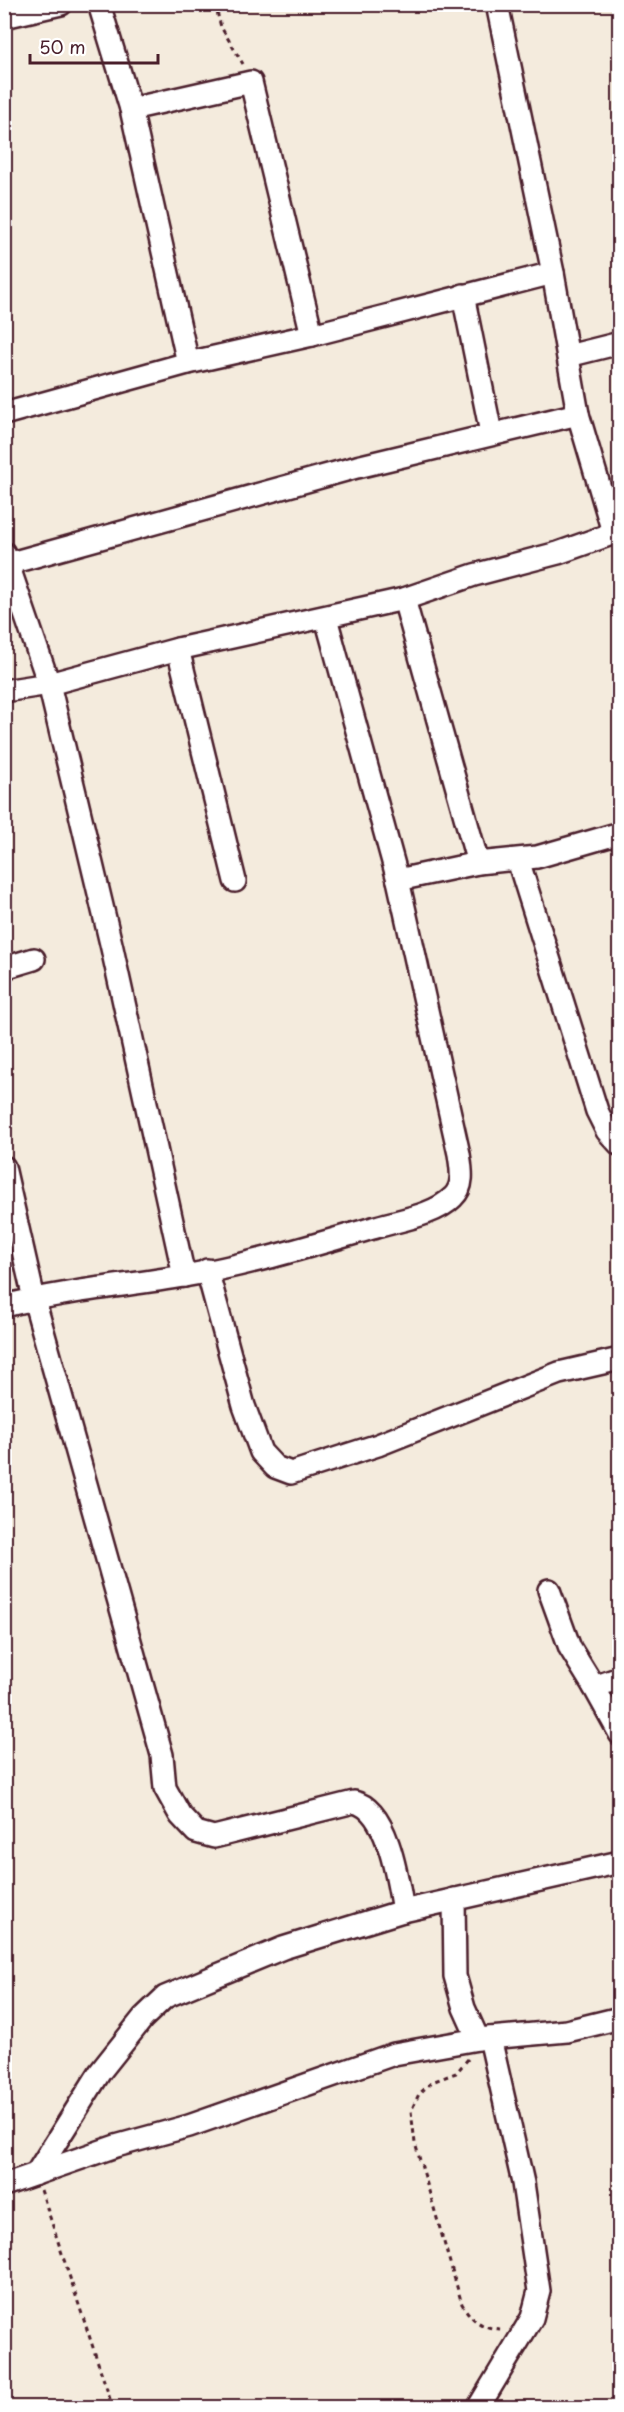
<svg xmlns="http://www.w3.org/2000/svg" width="624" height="2412" font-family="'Playpen Sans',sans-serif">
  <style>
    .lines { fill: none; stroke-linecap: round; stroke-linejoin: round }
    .minor-casing { stroke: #4a1f2b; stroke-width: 26 }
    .path { stroke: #4a1f2b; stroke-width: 3; stroke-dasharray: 4.5 4.5; stroke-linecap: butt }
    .minor { stroke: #fff; stroke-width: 21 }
  </style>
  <rect width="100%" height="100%" fill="#f4ebdd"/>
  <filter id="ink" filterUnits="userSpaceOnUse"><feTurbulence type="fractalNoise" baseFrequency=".0167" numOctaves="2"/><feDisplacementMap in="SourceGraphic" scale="12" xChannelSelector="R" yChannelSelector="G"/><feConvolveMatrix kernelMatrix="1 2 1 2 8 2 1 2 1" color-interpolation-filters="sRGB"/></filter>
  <g filter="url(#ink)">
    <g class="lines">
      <!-- minor casing -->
      <g class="minor-casing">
        <g id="minor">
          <polyline points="99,4 131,109 188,363"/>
          <polyline points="497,4 553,273 578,414 613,532"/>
          <polyline points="4,17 61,4"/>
          <polyline points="131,109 251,82 312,335"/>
          <polyline points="463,295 491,433"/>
          <polyline points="568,356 620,343"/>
          <polyline points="4,414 188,363 312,335 553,273"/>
          <polyline points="4,553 49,684 112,948 184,1276"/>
          <polyline points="7,564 357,467 578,414"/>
          <polyline points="404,599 478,863"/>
          <polyline points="178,649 235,881"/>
          <polyline points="4,691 49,684 178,649 404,599 474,575 558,553 620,531"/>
          <polyline points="518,860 597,1111 607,1131 620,1145"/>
          <polyline points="398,880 478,863 537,857 620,833"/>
          <polyline points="4,968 34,959"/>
          <path d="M4 1167 34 1299 162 1755 165 1788 180 1815 196 1832 214 1837 354 1802C388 1809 398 1881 403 1911L283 1948 165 1997 143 2018 100 2072 36 2174"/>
          <polyline points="207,1270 244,1406 261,1452 275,1467 291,1473 378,1445 559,1373 620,1359"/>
          <path d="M4 1306C63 1291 124 1286 184 1276 248 1265 311 1246 373 1228 398 1220 434 1216 453 1197 465 1186 461 1168 459 1154L398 880 326 618"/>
          <polyline points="549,1590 570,1648 594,1687 620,1734"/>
          <polyline points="594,1687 620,1678"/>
          <polyline points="454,1899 455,1976 464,2008 478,2039"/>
          <polyline points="403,1911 620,1862"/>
          <polyline points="4,2185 116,2146 189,2126 394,2054 478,2039 567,2031 620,2018"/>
          <polyline points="478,2408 532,2318 539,2291 523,2183 490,2038"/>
        </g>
      </g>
      <!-- path -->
      <g class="path">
        <polyline points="215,4 221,27 243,64"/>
        <path d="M468 2059 456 2073 432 2082 419 2094 411 2111 415 2143 462 2304C472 2321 483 2329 503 2329"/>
        <polyline points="41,2190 113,2408"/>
      </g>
      <!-- minor -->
      <use href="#minor" class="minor"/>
    </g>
  </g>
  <!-- margin -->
  <rect width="624" height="2412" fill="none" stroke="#fff" stroke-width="24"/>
  <rect x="12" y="12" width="600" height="2388" fill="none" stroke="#4a1f2b" stroke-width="2" filter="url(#ink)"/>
  <!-- scale -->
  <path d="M30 54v9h128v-9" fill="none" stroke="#4a1f2b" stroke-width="3"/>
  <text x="39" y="54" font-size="18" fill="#4a1f2b" stroke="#ffffff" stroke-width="4.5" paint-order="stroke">50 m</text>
</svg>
